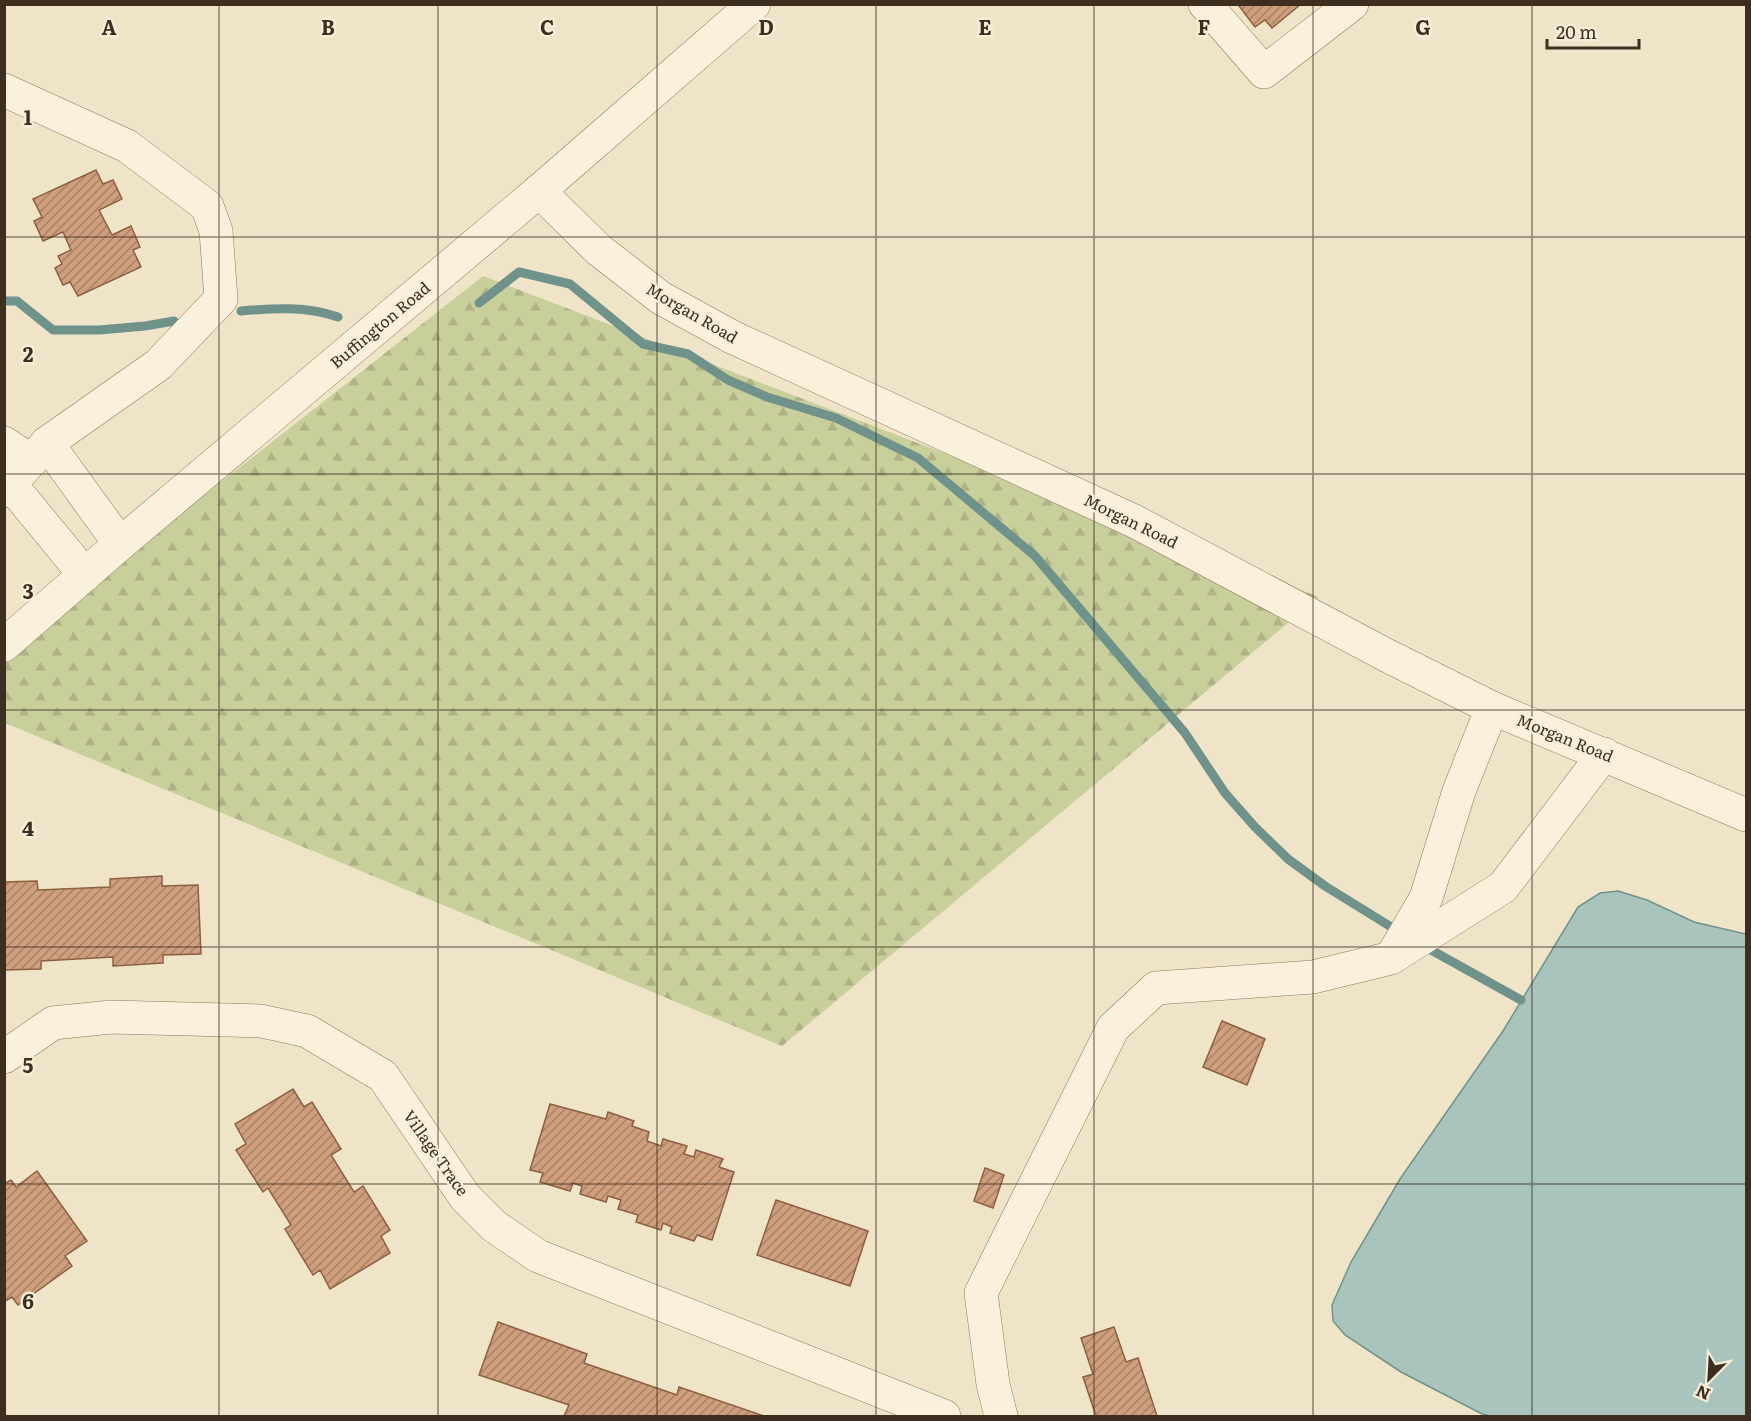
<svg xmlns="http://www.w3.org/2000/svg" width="1751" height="1421" font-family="Literata,serif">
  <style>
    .forest { fill: url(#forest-firs) }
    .water { fill: #a9c4bc; stroke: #6f938a; stroke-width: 1.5 }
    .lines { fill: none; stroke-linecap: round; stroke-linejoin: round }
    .stream { stroke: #6f938a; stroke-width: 9 }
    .building { fill: url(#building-hatch); stroke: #8d5f41; stroke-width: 1.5 }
    .minor-casing { stroke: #8d765c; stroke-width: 34 }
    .minor { stroke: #faf1dc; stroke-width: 33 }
    .grid { fill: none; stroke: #3d2e20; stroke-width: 1.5; stroke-opacity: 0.55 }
    .labels { text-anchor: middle; stroke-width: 5; stroke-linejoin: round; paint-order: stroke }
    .street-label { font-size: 16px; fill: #3d2e20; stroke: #f7eed8 }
    .grid-label { font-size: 20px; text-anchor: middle; font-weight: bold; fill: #3d2e20; stroke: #f7eed8; stroke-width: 5; stroke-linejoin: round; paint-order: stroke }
  </style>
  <defs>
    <pattern id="forest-firs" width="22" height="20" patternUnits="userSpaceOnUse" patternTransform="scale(1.5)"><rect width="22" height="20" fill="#c9cf9b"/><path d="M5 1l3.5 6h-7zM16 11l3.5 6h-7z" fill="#aeb285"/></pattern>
    <pattern id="building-hatch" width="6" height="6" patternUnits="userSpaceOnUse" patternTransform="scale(1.5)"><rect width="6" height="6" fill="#cf9f7d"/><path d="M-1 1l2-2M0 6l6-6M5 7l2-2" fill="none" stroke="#a98266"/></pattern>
  </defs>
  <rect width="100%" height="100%" fill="#f0e4c8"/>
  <!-- forest -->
  <polygon class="forest" points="483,276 1319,597 782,1046 5,723 5,652"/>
  <!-- water -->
  <polygon class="water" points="1618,891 1647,900 1694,922 1746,934 1746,1416 1490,1416 1482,1414 1401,1372 1345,1335 1333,1321 1332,1305 1351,1262 1400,1179 1503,1031 1578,907 1600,893"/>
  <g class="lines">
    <!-- stream -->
    <g class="stream">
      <polyline points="4,301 17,301 53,330 99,330 145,326 174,321"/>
      <polyline points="479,303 519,272 570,284 643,344 688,354 728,380 767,397 836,418 918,458 1035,556 1185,733 1225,793 1255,827 1288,859 1325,886 1401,933"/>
      <path d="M241 311C273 308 307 306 338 317"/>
      <polyline points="1424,946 1521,1000"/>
    </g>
  </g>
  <!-- building -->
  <g class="building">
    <polygon points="1242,4 1301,4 1272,28 1265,20 1255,27 1239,6"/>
    <polygon points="96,170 103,184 113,180 122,199 99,210 112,235 131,226 140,247 133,250 141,267 78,296 70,282 63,285 55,268 62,264 58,256 71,250 63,232 43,241 34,221 42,217 33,199"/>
    <polygon points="162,876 162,886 198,885 201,954 163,955 163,963 113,966 113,957 41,961 41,969 4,970 4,882 37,881 38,890 110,887 110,879"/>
    <polygon points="1222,1021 1265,1039 1247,1085 1203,1067"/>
    <polygon points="293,1089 304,1107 312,1102 341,1149 331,1155 354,1192 363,1186 390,1230 381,1236 390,1253 330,1289 320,1270 313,1275 285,1229 291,1225 268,1188 263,1192 236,1150 246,1144 235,1124"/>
    <polygon points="550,1104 606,1119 608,1112 634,1121 632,1126 649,1132 647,1141 661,1146 663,1139 687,1146 684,1154 694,1157 696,1150 723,1159 719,1167 734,1172 712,1240 697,1235 694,1241 670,1233 672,1227 663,1223 661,1230 636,1222 638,1215 618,1209 621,1200 608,1196 606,1202 580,1194 582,1186 573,1183 570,1191 540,1182 543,1173 530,1170"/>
    <polygon points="985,1168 1004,1175 993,1208 974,1201"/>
    <polygon points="37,1171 87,1241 65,1256 72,1266 18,1305 12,1297 4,1302 4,1184 11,1180 16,1187"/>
    <polygon points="776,1200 868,1231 850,1286 757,1255"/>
    <polygon points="498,1322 587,1354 584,1363 677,1395 679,1387 764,1416 564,1416 569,1405 479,1375"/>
    <polygon points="1114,1327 1126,1362 1138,1358 1157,1416 1096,1416 1083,1377 1093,1374 1081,1338"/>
  </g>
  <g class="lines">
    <!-- minor casing -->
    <g class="minor-casing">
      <g id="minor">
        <polyline points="1205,4 1264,72 1352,4"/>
        <polyline points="4,90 127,146 207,206 216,231 221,299 158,365 47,443 4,491"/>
        <polyline points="539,191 599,250 661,298 732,337 1134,521 1386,655 1492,708 1746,815"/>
        <polyline points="4,443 31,461"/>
        <polyline points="47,443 120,544"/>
        <polyline points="11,485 85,575"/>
        <polyline points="4,645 120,544 539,191 754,4"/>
        <polyline points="1394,953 1426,898 1459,791 1492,708"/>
        <polyline points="4,1057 53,1023 111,1017 261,1021 307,1031 383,1076 465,1197 494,1226 538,1256 944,1416"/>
        <polyline points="1001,1416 993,1384 981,1293 1113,1028 1156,988 1313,977 1391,958 1503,887 1604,754"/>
      </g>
    </g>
    <!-- minor -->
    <use href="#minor" class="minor"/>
  </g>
  <!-- grid -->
  <path class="grid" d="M219 4V1416M438 4V1416M657 4V1416M876 4V1416M1094 4V1416M1313 4V1416M1532 4V1416M4 237H1746M4 474H1746M4 710H1746M4 947H1746M4 1184H1746"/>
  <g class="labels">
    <!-- street labels -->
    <g class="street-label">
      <text transform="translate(692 313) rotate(30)" y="6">Morgan Road</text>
      <text transform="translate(380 325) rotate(-40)" y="6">Buffington Road</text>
      <text transform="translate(1131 521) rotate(26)" y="6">Morgan Road</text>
      <text transform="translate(1565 738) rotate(22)" y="6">Morgan Road</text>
      <text transform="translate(436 1153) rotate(55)" y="6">Village Trace</text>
    </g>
  </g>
  <g class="grid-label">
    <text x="109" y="35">A</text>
    <text x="328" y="35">B</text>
    <text x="547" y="35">C</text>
    <text x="766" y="35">D</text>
    <text x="985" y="35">E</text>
    <text x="1204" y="35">F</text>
    <text x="1423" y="35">G</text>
    <text x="28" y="125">1</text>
    <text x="28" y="362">2</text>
    <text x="28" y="599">3</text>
    <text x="28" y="836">4</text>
    <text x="28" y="1073">5</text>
    <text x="28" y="1309">6</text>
  </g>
  <!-- border -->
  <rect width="1751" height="1421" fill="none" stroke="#3d2e20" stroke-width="12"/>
  <!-- north arrow -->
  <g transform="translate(1709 1379) rotate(204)" stroke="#f7eed8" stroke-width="4.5" paint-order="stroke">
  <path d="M0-4.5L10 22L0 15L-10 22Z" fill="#3d2e20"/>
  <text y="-9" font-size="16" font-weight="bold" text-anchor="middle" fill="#3d2e20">N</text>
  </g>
  <!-- scale -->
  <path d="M1547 39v9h92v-9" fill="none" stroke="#3d2e20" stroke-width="3"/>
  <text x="1556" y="39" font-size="18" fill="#3d2e20" stroke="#f7eed8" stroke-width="4.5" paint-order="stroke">20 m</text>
</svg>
